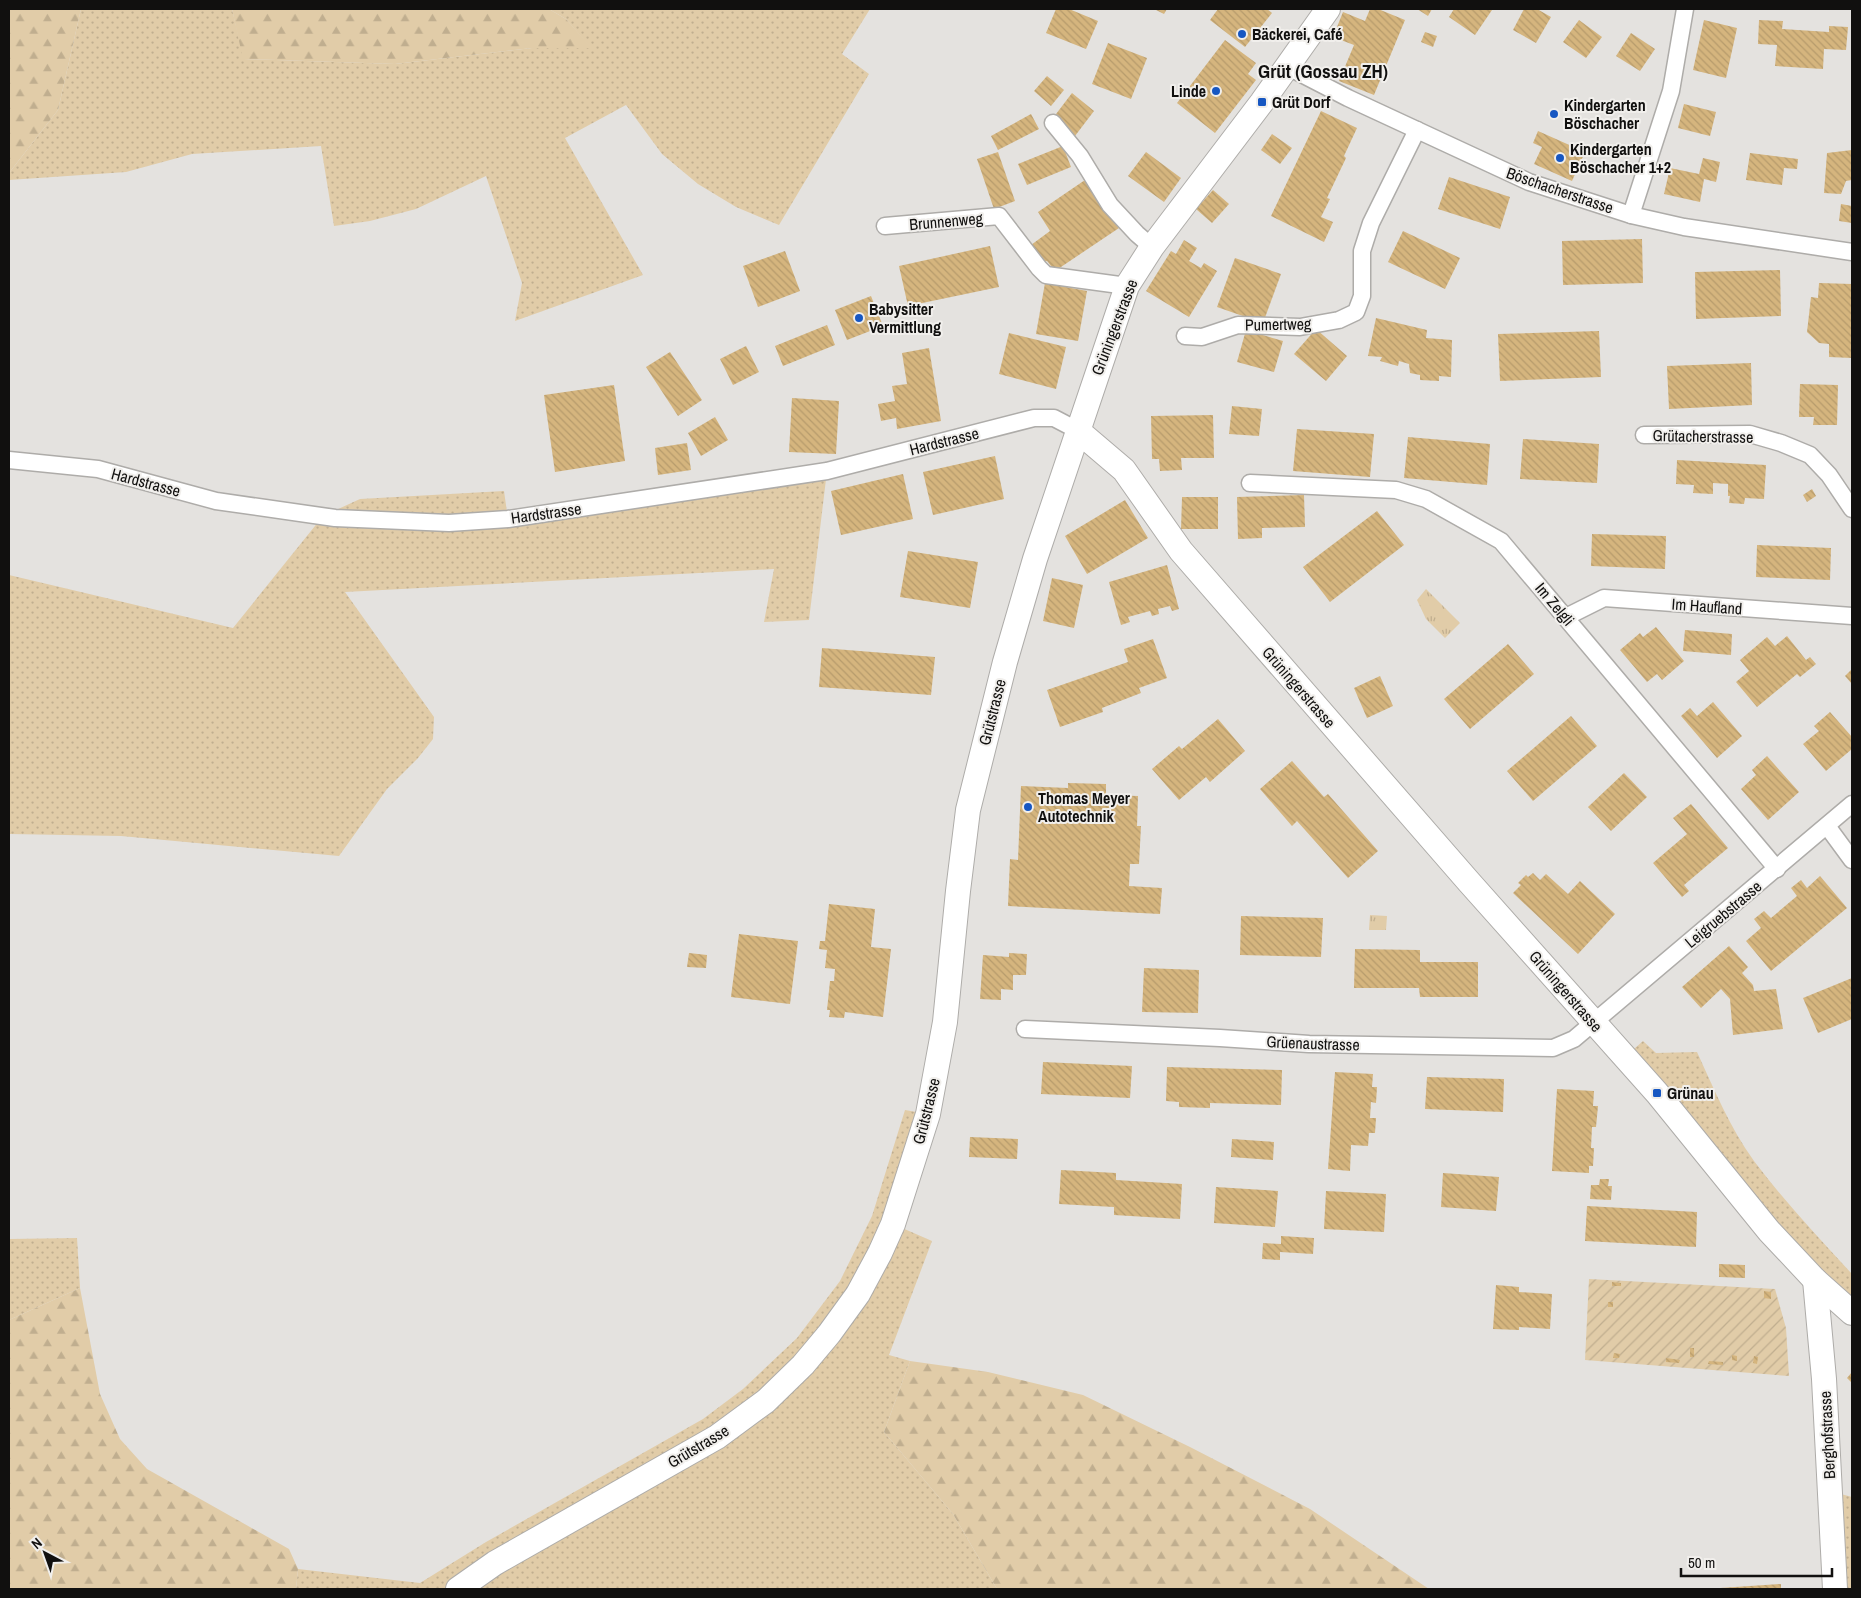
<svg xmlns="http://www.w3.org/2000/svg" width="1861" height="1598" font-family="'Archivo Narrow',sans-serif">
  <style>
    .grass { fill: url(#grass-dots) }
    .forest { fill: url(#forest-firs) }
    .park { fill: url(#park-tufts) }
    .garden { fill: url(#garden-furrows) }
    .building { fill: url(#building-back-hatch) }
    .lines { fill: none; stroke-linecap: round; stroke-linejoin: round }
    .street-casing { stroke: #aeaca9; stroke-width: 19 }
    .secondary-casing { stroke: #aeaca9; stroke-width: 26 }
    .street { stroke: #fff; stroke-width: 16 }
    .secondary { stroke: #fff; stroke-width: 24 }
    .poi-dot { fill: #1757c2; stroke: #f1efec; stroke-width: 2 }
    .labels { text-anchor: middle; stroke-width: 4; stroke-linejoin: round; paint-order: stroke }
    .poi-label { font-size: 16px; font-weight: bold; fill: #11100f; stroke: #f1efec; text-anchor: start }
    .street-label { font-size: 16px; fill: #11100f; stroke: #f1efec }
    .quarter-label { font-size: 19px; font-weight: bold; fill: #11100f; stroke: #f1efec }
  </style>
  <defs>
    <pattern id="grass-dots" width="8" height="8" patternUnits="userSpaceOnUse" patternTransform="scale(1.25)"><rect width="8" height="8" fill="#e1cca8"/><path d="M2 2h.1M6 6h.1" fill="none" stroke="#c0ae8f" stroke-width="1.8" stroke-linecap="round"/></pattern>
    <pattern id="forest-firs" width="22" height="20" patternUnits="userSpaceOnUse" patternTransform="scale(1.25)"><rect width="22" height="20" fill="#e1cca8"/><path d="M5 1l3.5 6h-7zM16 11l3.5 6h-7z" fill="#c0ae8f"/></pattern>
    <pattern id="park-tufts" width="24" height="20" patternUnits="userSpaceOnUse" patternTransform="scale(1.25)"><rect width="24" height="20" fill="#e1cca8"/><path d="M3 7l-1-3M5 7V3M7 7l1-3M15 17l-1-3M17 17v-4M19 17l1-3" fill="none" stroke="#c0ae8f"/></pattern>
    <pattern id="garden-furrows" width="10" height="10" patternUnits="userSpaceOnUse" patternTransform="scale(1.25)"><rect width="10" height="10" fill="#e1cca8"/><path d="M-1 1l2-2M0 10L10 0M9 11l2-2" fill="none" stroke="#c0ae8f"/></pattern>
    <pattern id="building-back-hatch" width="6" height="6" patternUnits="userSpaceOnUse" patternTransform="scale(1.25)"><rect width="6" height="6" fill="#d5b57e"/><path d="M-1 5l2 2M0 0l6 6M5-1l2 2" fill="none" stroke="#b69b6c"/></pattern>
  </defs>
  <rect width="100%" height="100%" fill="#e4e2df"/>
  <!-- grass -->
  <g class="grass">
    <polygon points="81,9 232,9 244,59 395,64 532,48 591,48 566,19 549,9 870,9 842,54 869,74 779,225 736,207 698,184 662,154 626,105 565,138 643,275 515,321 522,283 486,176 416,209 370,221 334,226 321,146 192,154 126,172 9,180 9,173 58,110"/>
    <polygon points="827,471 809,620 764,622 774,569 345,592 434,717 433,739 418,758 387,789 339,856 121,836 9,834 9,575 233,628 323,516 360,499 504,491 508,519"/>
    <path d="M1643 1041 1656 1053 1697 1052C1714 1089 1730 1128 1754 1161 1784 1201 1818 1237 1852 1274V1313L1625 1057Z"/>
    <polygon points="905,1110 928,1114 893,1224 932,1241 889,1355 910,1361 884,1432 953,1514 997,1589 296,1589 298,1569 420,1583 486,1542 703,1419 743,1389 797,1338 840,1281 872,1216"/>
    <polygon points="77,1238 80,1288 9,1320 9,1239"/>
    <polygon points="1830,1491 1852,1497 1852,1589 1835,1589"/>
  </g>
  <!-- forest -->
  <g class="forest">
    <polygon points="9,9 81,9 58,110 9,173"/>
    <polygon points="232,9 549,9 566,19 592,48 532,48 395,64 243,59"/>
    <polygon points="80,1288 100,1394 120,1439 147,1469 289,1549 298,1569 296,1589 9,1589 9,1320"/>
    <polygon points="910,1361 988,1372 1083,1395 1190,1447 1310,1509 1429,1589 997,1589 953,1514 884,1432"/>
  </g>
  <!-- park -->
  <g class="park">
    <polygon points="1426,589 1460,623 1445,638 1426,619 1417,600"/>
    <polygon points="1370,915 1387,916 1386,930 1369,930"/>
  </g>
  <!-- garden -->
  <polygon class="garden" points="1589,1279 1775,1289 1786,1328 1789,1376 1585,1360"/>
  <!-- building -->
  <g class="building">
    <polygon points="1056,9 1069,9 1098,21 1086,49 1046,33"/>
    <polygon points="1154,9 1167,9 1164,14"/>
    <polygon points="1218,9 1267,9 1272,13 1245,47 1210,20"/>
    <polygon points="1370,9 1378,9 1405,20 1374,95 1339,81 1354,45 1333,37 1343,12 1365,21"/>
    <polygon points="1417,9 1432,9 1428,16"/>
    <polygon points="1454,9 1490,9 1492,10 1475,35 1449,17"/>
    <polygon points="1524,9 1537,9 1551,17 1536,43 1513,30"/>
    <polygon points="1579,20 1602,37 1586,58 1563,42"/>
    <polygon points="1704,20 1737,28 1726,78 1693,70"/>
    <polygon points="1759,20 1783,21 1782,29 1829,32 1829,26 1848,27 1846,50 1824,49 1823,69 1775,66 1777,45 1758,44"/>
    <polygon points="1425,32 1437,36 1433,47 1421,42"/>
    <polygon points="1631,33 1655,49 1640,71 1616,56"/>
    <polygon points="1225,40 1256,63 1248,74 1256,80 1215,133 1177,103"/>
    <polygon points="1108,43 1147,58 1131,99 1092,84"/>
    <polygon points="1047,76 1064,90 1051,106 1034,91"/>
    <polygon points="1072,93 1094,111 1075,136 1053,118"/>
    <polygon points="1684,104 1716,112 1710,136 1678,128"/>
    <polygon points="1321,111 1357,128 1344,156 1346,158 1327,198 1330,199 1321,217 1333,222 1324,242 1271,216"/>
    <polygon points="1031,114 1039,129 998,150 991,136"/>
    <polygon points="1538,131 1585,152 1572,181 1534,164 1542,147 1533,143"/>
    <polygon points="1272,134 1292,148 1280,164 1261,150"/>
    <polygon points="1063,146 1071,167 1027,185 1018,164"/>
    <polygon points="1852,150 1852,180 1846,181 1841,194 1824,193 1827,153"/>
    <polygon points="998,152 1015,201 994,209 977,159"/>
    <polygon points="1146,152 1181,178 1164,202 1128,176"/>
    <polygon points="1750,153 1798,159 1797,169 1784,168 1782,185 1746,180"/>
    <polygon points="1703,158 1720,162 1716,182 1704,179 1700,202 1664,194 1670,168 1699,174"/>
    <polygon points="1449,177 1510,197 1500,229 1438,209"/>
    <polygon points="1085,180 1119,228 1055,271 1047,261 1041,263 1031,245 1050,231 1038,212"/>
    <polygon points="1213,190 1229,204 1212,223 1196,209"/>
    <polygon points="1841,204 1852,206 1852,223 1839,221"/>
    <polygon points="1403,231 1460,258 1445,289 1388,262"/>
    <polygon points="1642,239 1643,283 1563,285 1562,241"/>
    <polygon points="1184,240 1197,248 1189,261 1201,268 1204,263 1217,271 1189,317 1146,291 1171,251 1176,254"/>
    <polygon points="990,246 999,287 908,306 899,266"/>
    <polygon points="785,251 800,291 758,307 743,266"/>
    <polygon points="1235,258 1281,274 1263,323 1217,307"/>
    <polygon points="1780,270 1781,316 1696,319 1695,272"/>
    <polygon points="1045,283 1087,291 1078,341 1036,334"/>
    <polygon points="1819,283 1852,284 1852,358 1829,357 1829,344 1819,343 1807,332 1811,297 1818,298"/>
    <polygon points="871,296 883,326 847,340 835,310"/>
    <polygon points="1376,318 1427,330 1426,338 1452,340 1451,377 1439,376 1439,381 1420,380 1420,375 1410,373 1409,364 1399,361 1398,366 1380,361 1382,357 1368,356"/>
    <polygon points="827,325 835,345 783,366 775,346"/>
    <polygon points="1316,329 1347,356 1326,381 1294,354"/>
    <polygon points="1246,330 1283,341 1274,372 1237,362"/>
    <polygon points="1599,331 1601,377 1500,381 1498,334"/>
    <polygon points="1009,333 1066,347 1056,389 999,374"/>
    <polygon points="746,346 759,372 733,385 720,359"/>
    <polygon points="929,348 941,421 897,429 896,418 881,421 878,404 895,401 892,386 907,384 902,353"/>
    <polygon points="670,352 702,400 678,416 646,367"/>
    <polygon points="1751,363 1752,405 1669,409 1667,366"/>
    <polygon points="1800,384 1838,385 1837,425 1813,425 1814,417 1799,417"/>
    <polygon points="614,385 625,461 555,472 544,395"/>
    <polygon points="792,398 839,401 836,454 789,452"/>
    <polygon points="1232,406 1262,409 1259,436 1229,434"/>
    <polygon points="1213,415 1214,458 1181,458 1182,470 1160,471 1159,459 1152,459 1151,416"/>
    <polygon points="715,417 728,440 701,456 688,433"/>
    <polygon points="1297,429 1374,434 1370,477 1293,471"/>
    <polygon points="1408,437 1490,444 1487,485 1404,478"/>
    <polygon points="1523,439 1599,444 1597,483 1520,479"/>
    <polygon points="687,443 691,470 658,475 655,448"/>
    <polygon points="995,456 1004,499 933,515 923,472"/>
    <polygon points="1677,460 1766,465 1764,499 1745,498 1744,504 1729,503 1730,496 1728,496 1728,484 1713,483 1713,494 1693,493 1694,485 1676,484"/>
    <polygon points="903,474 913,519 841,535 831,491"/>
    <polygon points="1812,489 1816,496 1807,502 1803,495"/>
    <polygon points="1304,495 1305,527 1262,528 1262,538 1238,539 1237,497"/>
    <polygon points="1182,497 1218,497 1218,529 1181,529"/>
    <polygon points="1125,500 1148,538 1087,574 1065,536"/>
    <polygon points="1377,511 1404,545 1330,602 1303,567"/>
    <polygon points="1592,534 1666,536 1665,569 1591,566"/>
    <polygon points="1757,545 1831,548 1830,580 1756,577"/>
    <polygon points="908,551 978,562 970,608 900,597"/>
    <polygon points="1167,565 1179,609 1172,611 1170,606 1158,609 1159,614 1152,616 1150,611 1128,617 1130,622 1121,625 1109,582"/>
    <polygon points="1052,578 1083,585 1074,628 1043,621"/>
    <polygon points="1656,627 1684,661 1662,680 1657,674 1647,682 1620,650 1640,633 1643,637"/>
    <polygon points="1685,630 1732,634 1731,655 1683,651"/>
    <polygon points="1787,636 1806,660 1810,657 1816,664 1800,677 1797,674 1757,707 1736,682 1749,671 1740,660 1767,637 1775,646"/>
    <polygon points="1153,639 1167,678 1139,688 1141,693 1102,708 1103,712 1060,727 1047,690 1128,662 1124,649"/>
    <polygon points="1508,644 1534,674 1470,729 1444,699"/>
    <polygon points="822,648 935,657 931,695 819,687"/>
    <polygon points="1852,669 1852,684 1845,676"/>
    <polygon points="1380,676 1393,706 1367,718 1354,688"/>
    <polygon points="1713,702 1742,736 1717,758 1681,716 1690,708 1697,716"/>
    <polygon points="1830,712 1852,737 1852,749 1826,771 1803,744 1819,731 1814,726"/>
    <polygon points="1571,716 1597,746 1533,801 1507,771"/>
    <polygon points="1218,719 1245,751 1210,782 1206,777 1179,800 1152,769 1179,746 1182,749"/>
    <polygon points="1767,756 1799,792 1768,820 1741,789 1756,775 1752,770"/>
    <polygon points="1292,761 1324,797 1328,794 1378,851 1348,878 1297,821 1292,826 1260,789"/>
    <polygon points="1624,773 1647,797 1611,831 1588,807"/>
    <polygon points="1068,783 1106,784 1106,795 1138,796 1137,826 1141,826 1139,864 1130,864 1129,886 1162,888 1160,914 1008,906 1010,859 1018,860 1021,786 1068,788"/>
    <polygon points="1691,804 1728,848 1684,885 1689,891 1682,897 1653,863 1687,834 1673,818"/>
    <polygon points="1533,873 1540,880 1546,874 1568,894 1580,881 1615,914 1578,954 1513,893 1521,885 1518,883 1526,875 1528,877"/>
    <polygon points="1820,876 1847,908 1771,971 1746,941 1761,928 1754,919 1764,911 1771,918 1797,896 1791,888 1801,880 1807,888"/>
    <polygon points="829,904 875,909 871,947 891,949 883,1017 845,1012 844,1018 829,1017 830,1010 827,1010 830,981 834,981 835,969 825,968 827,950 819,949 820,941 825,941"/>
    <polygon points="1241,916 1323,918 1321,957 1240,955"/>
    <polygon points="739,934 798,941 790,1004 731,997"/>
    <polygon points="1729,946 1748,967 1742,973 1753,985 1754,991 1776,989 1783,1029 1733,1035 1730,999 1721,989 1701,1008 1682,987"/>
    <polygon points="1355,949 1420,950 1420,962 1478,962 1478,997 1420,997 1419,988 1354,988"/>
    <polygon points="689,953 707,955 706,968 687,967"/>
    <polygon points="1009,953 1027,954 1026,975 1013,975 1013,990 1001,989 1001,1000 980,999 983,955 1009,957"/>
    <polygon points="1144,968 1199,970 1198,1013 1142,1012"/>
    <polygon points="1852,978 1852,1019 1818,1033 1803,998"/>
    <polygon points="1043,1062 1132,1066 1130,1098 1041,1094"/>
    <polygon points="1167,1067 1282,1070 1281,1105 1210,1103 1210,1108 1179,1107 1179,1102 1166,1101"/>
    <polygon points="1335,1072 1373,1074 1372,1087 1377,1087 1376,1103 1371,1102 1370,1118 1376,1118 1375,1133 1369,1133 1368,1146 1351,1145 1350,1171 1328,1169"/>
    <polygon points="1427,1077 1504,1079 1503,1112 1425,1109"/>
    <polygon points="1557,1089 1594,1091 1593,1106 1598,1106 1596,1127 1592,1127 1591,1148 1594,1148 1593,1166 1589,1166 1589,1173 1552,1171"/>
    <polygon points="970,1137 1018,1139 1017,1159 969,1157"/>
    <polygon points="1232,1139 1274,1142 1273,1160 1231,1157"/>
    <polygon points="1061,1170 1116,1173 1116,1180 1182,1184 1180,1219 1114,1215 1114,1207 1059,1204"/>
    <polygon points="1443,1173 1499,1177 1496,1211 1441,1207"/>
    <polygon points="1600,1179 1609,1179 1608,1186 1612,1186 1611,1200 1590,1199 1591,1185 1599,1185"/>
    <polygon points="1216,1187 1278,1191 1275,1227 1214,1223"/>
    <polygon points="1326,1191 1386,1194 1384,1232 1324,1229"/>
    <polygon points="1587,1206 1697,1212 1696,1247 1585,1241"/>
    <polygon points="1281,1236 1314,1238 1313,1254 1280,1252 1280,1260 1262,1259 1263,1243 1281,1244"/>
    <polygon points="1719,1264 1745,1265 1745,1278 1719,1277"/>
    <polygon points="1612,1282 1621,1283 1621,1286 1612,1286"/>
    <polygon points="1496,1285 1519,1287 1519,1292 1552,1294 1550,1329 1519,1327 1519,1330 1493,1329"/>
    <polygon points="1764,1291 1771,1292 1771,1299 1764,1298"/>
    <rect x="1608" y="1302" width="5" height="5"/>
    <rect x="1690" y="1348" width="4" height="9"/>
    <polygon points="1614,1353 1620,1354 1619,1358 1613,1358"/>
    <polygon points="1732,1355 1737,1356 1737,1361 1732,1360"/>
    <polygon points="1754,1356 1758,1357 1757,1364 1753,1363"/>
    <polygon points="1666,1358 1680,1360 1679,1363 1666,1362"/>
    <polygon points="1709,1361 1723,1362 1723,1365 1708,1364"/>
    <polygon points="1852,1372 1852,1383 1847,1378"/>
    <polygon points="1781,1584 1781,1589 1720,1589 1720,1588"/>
  </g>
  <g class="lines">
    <!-- street casing -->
    <g class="street-casing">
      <g id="street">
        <polyline points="1288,67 1348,98 1529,182 1631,215 1684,227 1852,252"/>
        <polyline points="1053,123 1080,156 1110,205 1137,234 1152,247"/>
        <polyline points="1631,215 1671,91 1685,9"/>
        <polyline points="885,226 999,216 1039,268 1046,275 1127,286"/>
        <polyline points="1185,336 1202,337 1238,325 1300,327 1339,320 1356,312 1362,296 1362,251 1371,223 1417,130"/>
        <polyline points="1644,435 1750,434 1781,443 1810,455 1829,475 1852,509"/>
        <polyline points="9,460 98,469 216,501 335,518 449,523 508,519 827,471 1034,418 1054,418 1077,430"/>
        <polyline points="1250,483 1396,490 1426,499 1501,541 1777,869"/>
        <polyline points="1566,617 1604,598 1852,616"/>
        <polyline points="1827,826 1852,860"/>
        <polyline points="1025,1029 1220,1038 1309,1044 1553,1048 1574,1039 1852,804"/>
      </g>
    </g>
    <!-- secondary casing -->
    <g class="secondary-casing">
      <g id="secondary">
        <polyline points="1077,430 1124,470 1181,551 1469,882 1657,1093 1769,1231 1815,1280 1852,1313"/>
        <polyline points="1815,1280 1824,1379 1835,1589"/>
        <polyline points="458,1589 495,1563 717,1437 766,1401 803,1365 829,1334 858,1294 880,1253 893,1224 928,1114 945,1022 958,891 968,810 1005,662 1035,559 1127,286 1152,247 1262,102 1328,9"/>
      </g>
    </g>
    <!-- street -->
    <use href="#street" class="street"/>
    <!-- secondary -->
    <use href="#secondary" class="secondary"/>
  </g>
  <!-- markers -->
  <g class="poi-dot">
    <circle cx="1242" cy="34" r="5"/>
    <circle cx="1216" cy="91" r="5"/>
    <rect x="1257" y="97" width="10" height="10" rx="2.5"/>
    <circle cx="1554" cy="114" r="5"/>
    <circle cx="1560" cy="158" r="5"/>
    <circle cx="859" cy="318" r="5"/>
    <circle cx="1028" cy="807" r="5"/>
    <rect x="1652" y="1088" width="10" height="10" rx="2.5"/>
  </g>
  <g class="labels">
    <!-- poi labels -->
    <g class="poi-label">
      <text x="1252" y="40">Bäckerei, Café</text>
      <text x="1206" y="97" text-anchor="end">Linde</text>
      <text x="1272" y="108">Grüt Dorf</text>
      <text x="1564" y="111">Kindergarten<tspan x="1564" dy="18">Böschacher</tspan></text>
      <text x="1570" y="155">Kindergarten<tspan x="1570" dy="18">Böschacher 1+2</tspan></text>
      <text x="869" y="315">Babysitter<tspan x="869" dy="18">Vermittlung</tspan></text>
      <text x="1038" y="804">Thomas Meyer<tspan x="1038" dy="18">Autotechnik</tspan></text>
      <text x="1667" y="1099">Grünau</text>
    </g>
    <!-- street labels -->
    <g class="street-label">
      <text transform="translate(1560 190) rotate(19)" y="6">Böschacherstrasse</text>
      <text transform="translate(946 221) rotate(-5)" y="6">Brunnenweg</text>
      <text transform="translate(1278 324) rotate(-1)" y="6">Pumertweg</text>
      <text transform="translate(1114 327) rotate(-69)" y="6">Grüningerstrasse</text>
      <text transform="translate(1703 436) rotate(1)" y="6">Grütacherstrasse</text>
      <text transform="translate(944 441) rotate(-14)" y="6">Hardstrasse</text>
      <text transform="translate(146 482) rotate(15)" y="6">Hardstrasse</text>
      <text transform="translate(546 513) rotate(-8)" y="6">Hardstrasse</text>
      <text transform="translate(1555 604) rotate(50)" y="6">Im Zelgli</text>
      <text transform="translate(1707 606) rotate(4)" y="6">Im Haufland</text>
      <text transform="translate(1299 687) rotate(49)" y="6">Grüningerstrasse</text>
      <text transform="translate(992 712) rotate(-76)" y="6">Grütstrasse</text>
      <text transform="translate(1723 914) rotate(-40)" y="6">Leigruebstrasse</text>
      <text transform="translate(1566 991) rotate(49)" y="6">Grüningerstrasse</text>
      <text transform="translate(1313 1043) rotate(2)" y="6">Grüenaustrasse</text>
      <text transform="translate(926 1111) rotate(-76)" y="6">Grütstrasse</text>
      <text transform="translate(1827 1435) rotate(-93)" y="6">Berghofstrasse</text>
      <text transform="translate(698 1446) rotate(-31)" y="6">Grütstrasse</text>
    </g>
    <!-- quarter labels -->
    <g class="quarter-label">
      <text x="1323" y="78">Grüt (Gossau ZH)</text>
    </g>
  </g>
  <!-- border -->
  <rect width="1861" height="1598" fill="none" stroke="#11100f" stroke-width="20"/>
  <!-- north arrow -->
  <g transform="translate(45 1553) rotate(319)" stroke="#f1efec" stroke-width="4" paint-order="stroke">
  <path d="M0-4L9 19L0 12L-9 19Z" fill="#11100f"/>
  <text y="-8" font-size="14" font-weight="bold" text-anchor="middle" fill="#11100f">N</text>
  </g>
  <!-- scale -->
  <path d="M1681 1568v8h151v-8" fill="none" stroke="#11100f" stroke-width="2.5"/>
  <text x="1688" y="1568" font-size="15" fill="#11100f" stroke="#f1efec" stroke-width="4" paint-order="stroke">50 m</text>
</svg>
